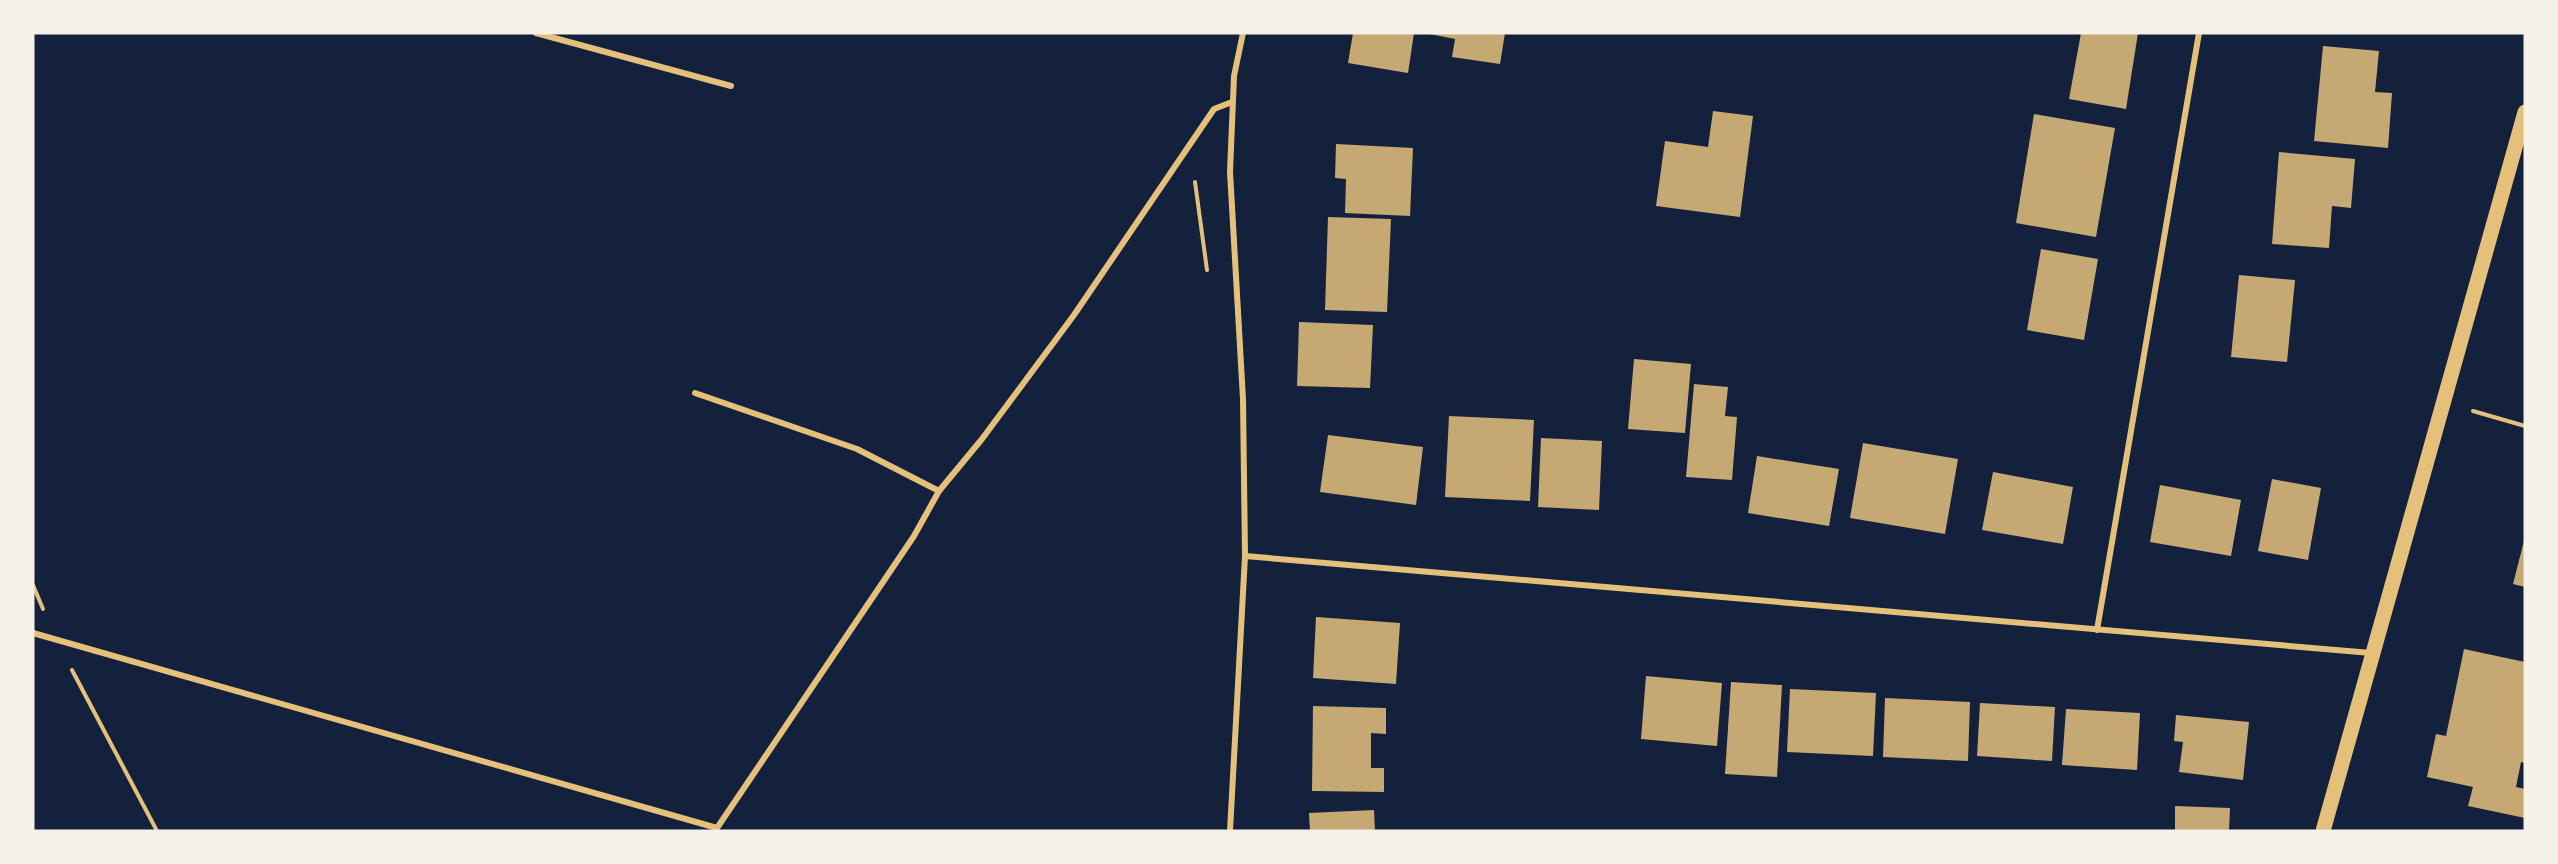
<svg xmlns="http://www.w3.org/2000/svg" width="2558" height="864" font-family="Jost,sans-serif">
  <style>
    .building { fill: #c6a872 }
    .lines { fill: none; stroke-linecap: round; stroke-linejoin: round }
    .path { stroke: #e5c07b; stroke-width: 4 }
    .minor { stroke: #e5c07b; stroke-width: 6 }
    .primary { stroke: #e5c07b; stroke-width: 15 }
  </style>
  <rect width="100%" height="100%" fill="#14213d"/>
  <!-- building -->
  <g class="building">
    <polygon points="1353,33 1414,33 1408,73 1348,63"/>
    <polygon points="1425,33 1505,33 1500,64 1452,57 1455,39"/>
    <polygon points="2081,33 2138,33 2126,109 2069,99"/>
    <polygon points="2323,46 2379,51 2375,92 2392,93 2388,148 2314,141"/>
    <polygon points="1713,111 1753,116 1740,217 1656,206 1665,141 1708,147"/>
    <polygon points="2034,114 2115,128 2096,237 2016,223"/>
    <polygon points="1336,144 1413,148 1410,216 1345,213 1346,179 1335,178"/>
    <polygon points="2279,152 2355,159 2351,208 2332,206 2329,248 2272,244"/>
    <polygon points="1328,217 1391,219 1387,312 1325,310"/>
    <polygon points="2041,249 2098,259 2084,340 2027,330"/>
    <polygon points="2239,275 2295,280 2287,362 2231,357"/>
    <polygon points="1299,322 1373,325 1370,388 1297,386"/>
    <polygon points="1634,359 1691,364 1685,433 1628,429"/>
    <polygon points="1694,384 1728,387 1725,416 1737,417 1732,480 1686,477"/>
    <polygon points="1449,416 1534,420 1530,501 1445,497"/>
    <polygon points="1328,435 1423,447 1416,505 1320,492"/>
    <polygon points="1541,438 1602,441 1599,510 1538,507"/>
    <polygon points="1863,443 1958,459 1945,534 1850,518"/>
    <polygon points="1757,456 1839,469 1829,526 1748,513"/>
    <polygon points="1993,472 2073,487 2063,544 1982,530"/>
    <polygon points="2272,479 2321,488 2308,560 2258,551"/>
    <polygon points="2160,485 2241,500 2231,556 2150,542"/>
    <polygon points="2524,541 2525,542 2525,587 2513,584"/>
    <polygon points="1316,617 1400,623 1396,684 1313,678"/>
    <polygon points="2464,649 2525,662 2525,763 2521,762 2516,787 2525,789 2525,818 2468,806 2473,787 2427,777 2436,734 2446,736"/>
    <polygon points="1646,676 1722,683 1717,746 1641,739"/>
    <polygon points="1731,682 1782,685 1777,777 1725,774"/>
    <polygon points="1790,689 1876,693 1873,756 1787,752"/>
    <polygon points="1885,698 1970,702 1968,761 1883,757"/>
    <polygon points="1980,703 2055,707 2052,761 1977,756"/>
    <polygon points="1313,706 1386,708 1386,734 1371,733 1371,768 1384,768 1384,792 1312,791"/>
    <polygon points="2066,709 2140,713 2137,770 2062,765"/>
    <polygon points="2176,715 2249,722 2243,780 2179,772 2183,742 2174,741"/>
    <polygon points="2175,806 2230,808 2229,831 2175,831"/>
    <polygon points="1374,810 1375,831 1310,831 1309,813"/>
  </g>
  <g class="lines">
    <!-- path -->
    <g class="path">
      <polyline points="1195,182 1207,270"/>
      <polyline points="2473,411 2525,426"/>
      <polyline points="33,585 43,609"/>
      <polyline points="72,670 157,831"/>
    </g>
    <!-- minor -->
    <g class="minor">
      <polyline points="536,33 731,86"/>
      <polyline points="695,393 857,449 939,491"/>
      <polyline points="1245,556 2371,653"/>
      <polyline points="2097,630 2199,33"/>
      <polyline points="33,633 717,828"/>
      <polyline points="715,831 914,536 939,491 982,439 1074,315 1214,109 1232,102"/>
      <polyline points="1230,831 1245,556 1243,399 1230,172 1234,76 1243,33"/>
    </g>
    <!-- primary -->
    <polyline class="primary" points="2323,831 2525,112"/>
  </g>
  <!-- border -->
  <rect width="2558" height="864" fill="none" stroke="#f6f1e7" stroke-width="69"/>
</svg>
